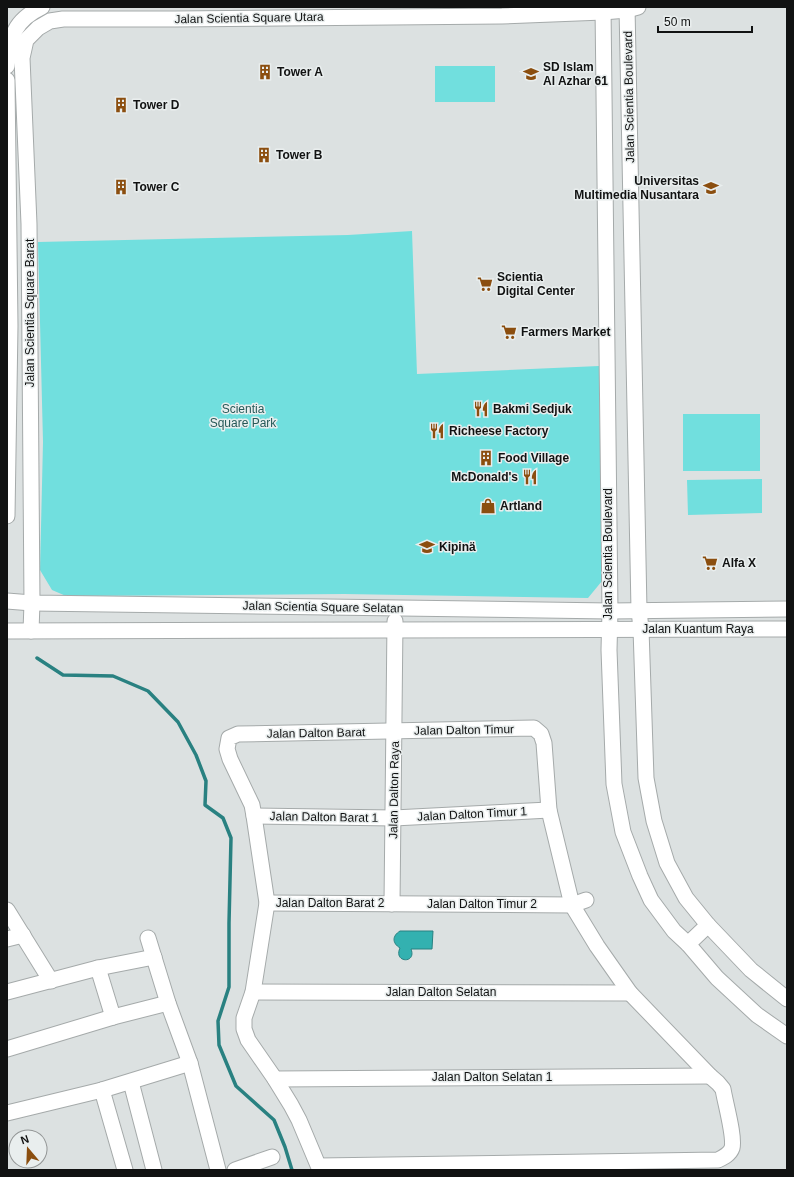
<svg xmlns="http://www.w3.org/2000/svg" width="794" height="1177" font-family="Arial,sans-serif">
  <style>
    .green { fill: #71dfde }
    .water { fill: #33b1b0; stroke: #298181 }
    .lines { fill: none; stroke-linecap: round; stroke-linejoin: round }
    .stream { stroke: #298181; stroke-width: 3.5 }
    .minor-casing { stroke: #a5aaaa; stroke-width: 17 }
    .minor { stroke: #fff; stroke-width: 15 }
    .labels { text-anchor: middle; stroke-width: 3; stroke-linejoin: round; paint-order: stroke }
    .street-label { font-size: 12px; fill: #111212; stroke: #e9eeee }
    .poi-label { font-size: 12px; font-weight: bold; fill: #111212; stroke: #e9eeee; text-anchor: start }
    .park-label { font-size: 12px; fill: #265958; stroke: #e9eeee }
  </style>
  <rect width="100%" height="100%" fill="#dce1e1"/>
  <!-- green -->
  <g class="green">
    <rect x="435" y="66" width="60" height="36"/>
    <polygon points="412,231 417,374 599,366 602,581 588,598 344,594 66,596 52,590 40,570 43,442 38,242 348,235"/>
    <rect x="683" y="414" width="77" height="57"/>
    <polygon points="762,479 762,513 688,515 687,480"/>
  </g>
  <!-- water -->
  <path class="water" d="M400 931H433L432 949H411C417 964 393 963 400 948 392 943 392 936 400 931Z"/>
  <g class="lines">
    <!-- stream -->
    <polyline class="stream" points="37,658 63,675 113,676 148,691 178,722 196,755 206,781 205,805 223,818 231,838 229,923 229,987 218,1021 219,1045 236,1086 274,1120 285,1147 292,1170"/>
    <!-- minor casing -->
    <g class="minor-casing">
      <g id="minor">
        <polyline points="603,7 610,611 609,650 614,784 623,832 640,876 651,900 674,931 688,944 717,978 757,1015 787,1036"/>
        <polyline points="627,7 639,610 641,629 646,778 654,821 667,863 686,898 708,925 751,970 787,999"/>
        <path d="M7 66C11 36 13 21 42 7"/>
        <polyline points="7,80 10,326 7,516"/>
        <polyline points="7,601 32,603 610,611 787,609"/>
        <polyline points="7,631 787,629"/>
        <polyline points="31,631 32,603 29,224 22,58 26,40 38,28 50,21 63,19 175,19 502,16 603,12 627,10 638,7"/>
        <polyline points="254,816 394,818 549,810"/>
        <polyline points="267,903 572,905 586,900"/>
        <polyline points="392,904 395,621"/>
        <polyline points="7,910 51,981"/>
        <polyline points="148,938 168,1003 190,1063 218,1170"/>
        <polyline points="7,939 23,935"/>
        <polyline points="688,944 708,925"/>
        <polyline points="98,968 113,1017"/>
        <polyline points="7,992 98,968 154,957"/>
        <polyline points="253,992 630,993"/>
        <polyline points="7,1049 113,1017 168,1003"/>
        <polyline points="275,1079 710,1076"/>
        <polyline points="131,1082 154,1170"/>
        <polyline points="102,1090 125,1170"/>
        <polyline points="7,1113 102,1090 190,1063"/>
        <path d="M319 1166 718 1160C724 1157 730 1154 732 1148 735 1137 725 1102 723 1089L718 1083 710 1076 630 993 597 946 572 905 549 810 544 743 541 734 534 728 238 734 229 738 227 749 230 759 252 805 254 816 267 903 253 992 244 1018V1029L248 1040 275 1079 291 1105 299 1120 320 1170"/>
        <polyline points="235,1170 272,1157"/>
      </g>
    </g>
    <!-- minor -->
    <use href="#minor" class="minor"/>
  </g>
  <!-- icons -->
  <defs>
    <g id="building-bare" transform="scale(1.2)"><path d="M-4-6H4V6H1V3H-1V6H-4ZM-2.5-4.3h1.7v1.8h-1.7ZM.8-4.3h1.7v1.8H.8ZM-2.5-1h1.7V.8h-1.7ZM.8-1h1.7V.8H.8Z" fill="#8b4e0f" stroke="#e9eeee" stroke-width="2.5" paint-order="stroke"/></g>
    <g id="school-bare" transform="scale(1.2)"><path d="M0-5L7-2L0 1L-7-2ZM-4 1L0 2.5L4 1V4Q0 6-4 4Z" fill="#8b4e0f" stroke="#e9eeee" stroke-width="2.5" paint-order="stroke"/></g>
    <g id="university-bare" transform="scale(1.2)"><path d="M0-5L7-2L0 1L-7-2ZM-4 1L0 2.5L4 1V4Q0 6-4 4Z" fill="#8b4e0f" stroke="#e9eeee" stroke-width="2.5" paint-order="stroke"/></g>
    <g id="supermarket-bare" transform="scale(1.2)"><path d="M-6-5.5h2.5l.6 2H6L4.5 2H-2.5L-4.4-4H-6ZM-1.5 3.2a1.3 1.3 0 1 0 .1 0ZM3 3.2a1.3 1.3 0 1 0 .1 0Z" fill="#8b4e0f" stroke="#e9eeee" stroke-width="2.5" paint-order="stroke"/></g>
    <g id="restaurant-bare" transform="scale(1.2)"><path d="M-5-6h1v4h1v-4h1v4h1v-4h1v5L-1.5 .5V6h-2V.5L-5-1ZM5-6V6H3V1.5H1.5Q1.5-4 5-6Z" fill="#8b4e0f" stroke="#e9eeee" stroke-width="2.5" paint-order="stroke"/></g>
    <g id="shop-bare" transform="scale(1.2)"><path d="M-5-2.5h2.3a2.7 3.5 0 0 1 5.4 0H5L5.5 6h-11ZM-1.5-2.5h3a1.5 2.3 0 0 0-3 0Z" fill="#8b4e0f" stroke="#e9eeee" stroke-width="2.5" paint-order="stroke"/></g>
  </defs>
  <g fill-rule="evenodd">
    <use href="#building-bare" x="265" y="72"/>
    <use href="#school-bare" x="531" y="74"/>
    <use href="#building-bare" x="121" y="105"/>
    <use href="#building-bare" x="264" y="155"/>
    <use href="#building-bare" x="121" y="187"/>
    <use href="#university-bare" x="711" y="188"/>
    <use href="#supermarket-bare" x="485" y="284"/>
    <use href="#supermarket-bare" x="509" y="332"/>
    <use href="#restaurant-bare" x="481" y="409"/>
    <use href="#restaurant-bare" x="437" y="431"/>
    <use href="#building-bare" x="486" y="458"/>
    <use href="#restaurant-bare" x="530" y="477"/>
    <use href="#shop-bare" x="488" y="506"/>
    <use href="#school-bare" x="427" y="547"/>
    <use href="#supermarket-bare" x="710" y="563"/>
  </g>
  <g class="labels">
    <!-- street labels -->
    <g class="street-label">
      <text transform="translate(249 18) rotate(-1)" y="4">Jalan Scientia Square Utara</text>
      <text transform="translate(629 97) rotate(-91)" y="4">Jalan Scientia Boulevard</text>
      <text transform="translate(30 313) rotate(-90)" y="4">Jalan Scientia Square Barat</text>
      <text transform="translate(608 554) rotate(-90)" y="4">Jalan Scientia Boulevard</text>
      <text transform="translate(323 607) rotate(1)" y="4">Jalan Scientia Square Selatan</text>
      <text x="698" y="633">Jalan Kuantum Raya</text>
      <text transform="translate(464 730) rotate(-1)" y="4">Jalan Dalton Timur</text>
      <text transform="translate(316 733) rotate(-1)" y="4">Jalan Dalton Barat</text>
      <text transform="translate(394 790) rotate(-89)" y="4">Jalan Dalton Raya</text>
      <text transform="translate(472 814) rotate(-3)" y="4">Jalan Dalton Timur 1</text>
      <text transform="translate(324 817) rotate(1)" y="4">Jalan Dalton Barat 1</text>
      <text x="330" y="907">Jalan Dalton Barat 2</text>
      <text x="482" y="908">Jalan Dalton Timur 2</text>
      <text x="441" y="996">Jalan Dalton Selatan</text>
      <text x="492" y="1081">Jalan Dalton Selatan 1</text>
    </g>
    <!-- poi labels -->
    <g class="poi-label">
      <text x="543" y="71">SD Islam<tspan x="543" dy="14">Al Azhar 61</tspan></text>
      <text x="277" y="76">Tower A</text>
      <text x="133" y="109">Tower D</text>
      <text x="276" y="159">Tower B</text>
      <text x="699" y="185" text-anchor="end">Universitas<tspan x="699" dy="14">Multimedia Nusantara</tspan></text>
      <text x="133" y="191">Tower C</text>
      <text x="497" y="281">Scientia<tspan x="497" dy="14">Digital Center</tspan></text>
      <text x="521" y="336">Farmers Market</text>
      <text x="493" y="413">Bakmi Sedjuk</text>
      <text x="449" y="435">Richeese Factory</text>
      <text x="498" y="462">Food Village</text>
      <text x="518" y="481" text-anchor="end">McDonald's</text>
      <text x="500" y="510">Artland</text>
      <text x="439" y="551">Kipinä</text>
      <text x="722" y="567">Alfa X</text>
    </g>
    <!-- park labels -->
    <g class="park-label">
      <text x="243" y="413">Scientia<tspan x="243" dy="14">Square Park</tspan></text>
    </g>
  </g>
  <!-- border -->
  <rect width="794" height="1177" fill="none" stroke="#111212" stroke-width="16"/>
  <!-- north arrow -->
  <g transform="translate(28 1149) rotate(341)"><circle r="19" fill="#e9eeee" stroke="#939696"/>
  <path d="M0-3L7 15L0 10L-7 15Z" fill="#8b4e0f"/>
  <text y="-6" font-size="11" font-weight="bold" text-anchor="middle" fill="#111212">N</text>
  </g>
  <!-- scale -->
  <path d="M658 26v6h94v-6" fill="none" stroke="#111212" stroke-width="2"/>
  <text x="664" y="26" font-size="12" fill="#111212" stroke="#e9eeee" stroke-width="3" paint-order="stroke">50 m</text>
</svg>
